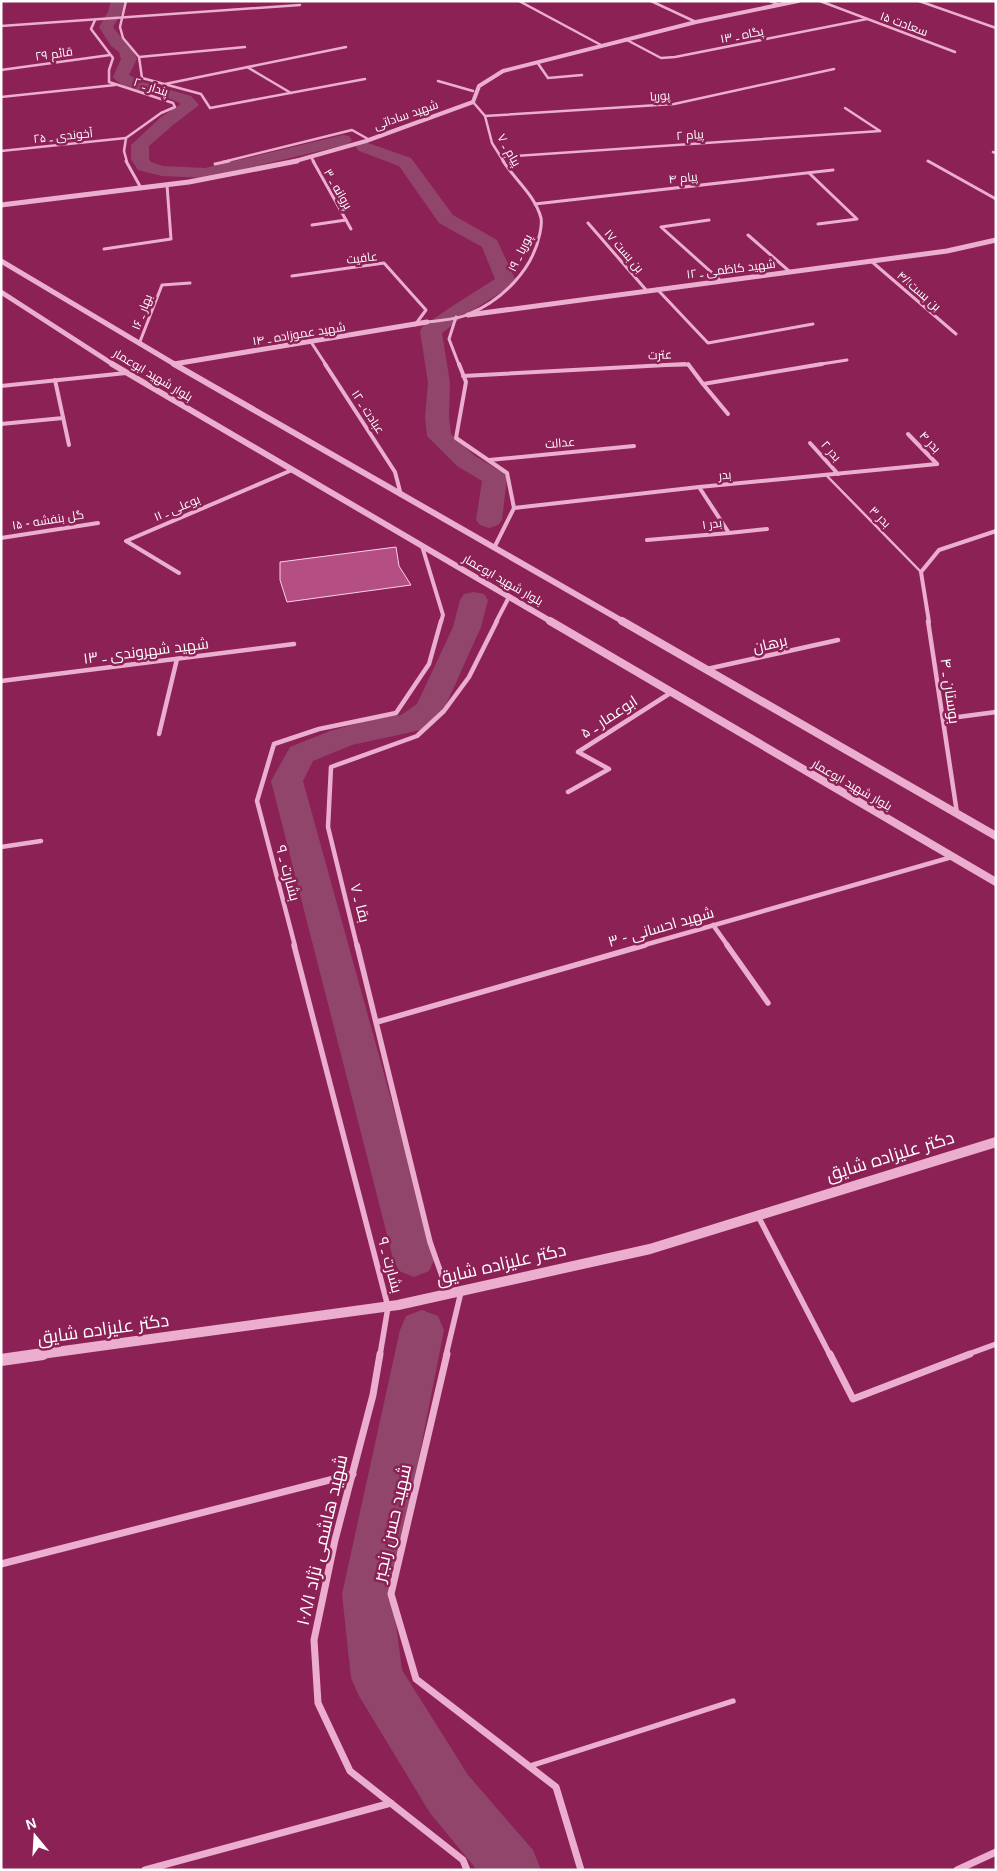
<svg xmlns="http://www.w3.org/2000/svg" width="997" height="1871" font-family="Helvetica,Cairo,sans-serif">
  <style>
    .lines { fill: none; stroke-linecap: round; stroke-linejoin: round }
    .canal { fill: #91456a; fill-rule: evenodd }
    .building { fill: #b54e82; stroke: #f8d3e6 }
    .service-far1 { stroke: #ebaece; stroke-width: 2.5 }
    .service { stroke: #ebaece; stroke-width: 5.5 }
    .minor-far5 { stroke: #ebaece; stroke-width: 2.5 }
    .minor-far4 { stroke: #ebaece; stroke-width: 3 }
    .minor-far3 { stroke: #ebaece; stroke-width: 4 }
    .minor-far2 { stroke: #ebaece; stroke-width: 4.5 }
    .minor-far1 { stroke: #ebaece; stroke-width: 5.5 }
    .minor { stroke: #ebaece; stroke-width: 7 }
    .tertiary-far5 { stroke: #ebaece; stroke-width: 4 }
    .tertiary-far4 { stroke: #ebaece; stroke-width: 5 }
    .tertiary-far3 { stroke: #ebaece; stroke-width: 6 }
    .tertiary-far2 { stroke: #ebaece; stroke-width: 8 }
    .tertiary-far1 { stroke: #ebaece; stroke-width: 10 }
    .tertiary { stroke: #ebaece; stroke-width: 12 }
    .labels { text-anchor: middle; stroke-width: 5; stroke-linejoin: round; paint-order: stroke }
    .far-street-label { font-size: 12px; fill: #fff; stroke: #8c2156 }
    .street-label { font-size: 15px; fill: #fff; stroke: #8c2156 }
    .near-street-label { font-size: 18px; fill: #fff; stroke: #8c2156 }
  </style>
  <rect width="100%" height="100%" fill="#8c2156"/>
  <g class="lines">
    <!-- canal -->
    <g class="canal">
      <path d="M111 1H125L122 12 113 27C121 39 132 46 137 59L129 75 143 82 191 96 199 105 173 125 149 146V159L151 162 163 166 205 168 343 135 349 136 352 140 349 144 205 178 162 176 138 170 131 159V145L161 117 181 104C164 92 126 95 113 77L121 59 119 52 111 46 99 27 108 12Z"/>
      <polygon points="365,142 411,158 453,215 497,240 516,281 513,285 465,315 442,333 450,383 449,417 451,434 475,456 504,473 507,478 502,520 498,525 489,528 480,525 476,520 482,481 457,466 427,436 425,417 428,383 420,331 423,326 451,307 495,279 482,247 439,223 399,166 359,151 356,147 359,143"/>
      <polygon points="474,592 484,594 488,600 481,627 441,716 421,730 352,745 313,761 303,781 435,1258 429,1271 414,1277 399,1271 393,1258 271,781 290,747 330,731 373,719 401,715 417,704 453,627 460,600 464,594"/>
      <polygon points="422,1310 438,1316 444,1330 392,1594 402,1670 468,1775 533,1850 541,1870 477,1870 430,1813 359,1696 351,1678 342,1594 400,1330 406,1316"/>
    </g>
  </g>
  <!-- building -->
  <polygon class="building" points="396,547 399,566 411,585 287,602 280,580 280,562"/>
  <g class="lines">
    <!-- service-far1 -->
    <polyline class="service-far1" points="826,475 921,572"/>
    <!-- service -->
    <polyline class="service" points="530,1766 733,1701"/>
    <!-- minor-far5 -->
    <g class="minor-far5">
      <polyline points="126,1 120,27 123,38 139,57 142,78 201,94 210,108 365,79"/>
      <polyline points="519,1 601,45"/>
      <polyline points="651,1 696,22"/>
      <polyline points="770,1 780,5"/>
      <polyline points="820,1 955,52"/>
      <polyline points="919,1 996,28"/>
      <polyline points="95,20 91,29 113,58 109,70 109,82 173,103 175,107 161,113 126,138 124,151 127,162"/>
      <polyline points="1,26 300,5"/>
      <polyline points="625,39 661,58 675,57 867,19"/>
      <polyline points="139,57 245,47"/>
      <polyline points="537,62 548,78 582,75"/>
      <polyline points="247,67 291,93"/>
      <polyline points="1,70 110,55"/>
      <polyline points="438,81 473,91"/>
      <polyline points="165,84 346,47"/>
      <polyline points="1,97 115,85"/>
      <polyline points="473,102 485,116 492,143 504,162"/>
      <polyline points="845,108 880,131"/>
      <polyline points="485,116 674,104 834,69"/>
      <polyline points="1,151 126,138"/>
      <polyline points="993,152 996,153"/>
      <polyline points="311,157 314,162"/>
      <polyline points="502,157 880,131"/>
      <polyline points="223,162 352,130 368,139"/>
    </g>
    <!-- minor-far4 -->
    <g class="minor-far4">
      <polyline points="126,161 141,188"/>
      <polyline points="313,161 351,229"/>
      <polyline points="928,161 996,199"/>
      <polyline points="215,164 229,161"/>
      <polyline points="809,173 857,219 818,224"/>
      <polyline points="535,204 833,170"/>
      <polyline points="709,220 661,227 720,280"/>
      <polyline points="588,223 647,291"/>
      <polyline points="312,225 346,220"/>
      <polyline points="748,235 789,271"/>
      <polyline points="104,249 171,239 167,185"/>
      <polyline points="871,261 956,334"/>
      <polyline points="292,276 384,263 426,310 415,325"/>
      <polyline points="657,289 708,343 813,324"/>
      <polyline points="456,317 449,339 459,365"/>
      <path d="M427 322C440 320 457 320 469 314 502 300 533 270 540 233 541 228 542 223 541 218 535 195 515 180 503 161"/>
      <polyline points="311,342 326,365"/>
      <polyline points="139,344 162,285 190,283"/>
      <polyline points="662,365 689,365"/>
      <polyline points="815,365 847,360"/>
    </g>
    <!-- minor-far3 -->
    <g class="minor-far3">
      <polyline points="325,364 395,472 401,495"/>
      <polyline points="459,364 466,382 456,438 507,473 514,508 494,548"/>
      <polyline points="688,364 703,384 822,364"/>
      <polyline points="463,376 685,364"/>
      <polyline points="55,380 69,445"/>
      <polyline points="703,384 728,414"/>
      <polyline points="1,386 126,373"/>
      <polyline points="1,424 63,418"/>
      <polyline points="908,434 937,464"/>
      <polyline points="810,443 838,474"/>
      <polyline points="489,460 634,446"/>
      <polyline points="514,508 699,487 937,464"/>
      <polyline points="729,533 767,529"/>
      <polyline points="1,538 98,523"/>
      <polyline points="647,540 729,533 699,487"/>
      <polyline points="422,546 443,615 441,622"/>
      <polyline points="179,573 126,541 292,470"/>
      <polyline points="496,622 509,597"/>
      <polyline points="929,622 921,572 939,550 996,531"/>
    </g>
    <!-- minor-far2 -->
    <g class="minor-far2">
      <polyline points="928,621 957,813"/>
      <polyline points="707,669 838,640"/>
      <polyline points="1,681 294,644"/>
      <polyline points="943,719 996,712"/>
      <polyline points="159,734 177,659"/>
      <polyline points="568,792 609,769 578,752 672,692"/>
      <polyline points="1,847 41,841"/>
      <polyline points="713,925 728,946"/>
      <polyline points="295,946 257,801 274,744 319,729 396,713 429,664 441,621"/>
      <polyline points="357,946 328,827 331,767 417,736 444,711 469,677 497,621"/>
      <polyline points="641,946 952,857"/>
    </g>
    <!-- minor-far1 -->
    <g class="minor-far1">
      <polyline points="294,945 388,1307 380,1355"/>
      <polyline points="357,945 430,1242 448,1293"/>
      <polyline points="727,945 768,1003"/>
      <polyline points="377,1022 645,945"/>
      <polyline points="758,1216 830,1355"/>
      <polyline points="446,1355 461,1292"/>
      <polyline points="966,1355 996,1344"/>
    </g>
    <!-- minor -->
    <g class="minor">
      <polyline points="380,1354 373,1395 335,1540 314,1640 318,1703 350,1771 463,1860 467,1870"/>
      <polyline points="447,1354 391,1594 416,1679 556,1787 581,1870"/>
      <polyline points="830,1354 853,1399 970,1354"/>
      <polyline points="1,1564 353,1474"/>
      <polyline points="145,1870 391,1803"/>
      <polyline points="957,1870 996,1852"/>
    </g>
    <!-- tertiary-far5 -->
    <polyline class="tertiary-far5" points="292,162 366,141 473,102 479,86 503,71 696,22 798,1"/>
    <!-- tertiary-far4 -->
    <g class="tertiary-far4">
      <polyline points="1,205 189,182 297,161"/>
      <polyline points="1,261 176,365"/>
      <polyline points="1,292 114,365"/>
      <polyline points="468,315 947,251 996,240"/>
      <polyline points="174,364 427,322"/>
    </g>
    <!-- tertiary-far3 -->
    <g class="tertiary-far3">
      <polyline points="112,364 552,622"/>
      <polyline points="174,364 624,622"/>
    </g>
    <!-- tertiary-far2 -->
    <g class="tertiary-far2">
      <polyline points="550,621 996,882"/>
      <polyline points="622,621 996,836"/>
    </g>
    <!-- tertiary-far1 -->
    <polyline class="tertiary-far1" points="34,1355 398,1305 650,1249 996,1142"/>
    <!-- tertiary -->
    <polyline class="tertiary" points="1,1360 43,1354"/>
  </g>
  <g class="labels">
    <!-- far-street labels -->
    <g class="far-street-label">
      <text transform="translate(904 24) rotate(20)" y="4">سعادت ۱۵</text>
      <text transform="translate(742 35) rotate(-11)" y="4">پگاه ـ ۱۳</text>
      <text transform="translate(54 54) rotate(-8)" y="4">قائم ۲۹</text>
      <text transform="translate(151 87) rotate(18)" y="4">پندار ـ ۲</text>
      <text transform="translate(660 96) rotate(-5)" y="4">پوریا</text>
      <text transform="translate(406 115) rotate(-19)" y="4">شهید ساداتی</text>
      <text transform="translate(690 135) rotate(-4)" y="4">پیام ۲</text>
      <text transform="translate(63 136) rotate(-6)" y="4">آخوندی ـ ۲۵</text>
      <text transform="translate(509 150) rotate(61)" y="4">پیام ـ ۷</text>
      <text transform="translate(683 178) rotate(-6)" y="4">پیام ۴</text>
      <text transform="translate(338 189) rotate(60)" y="4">پروانه ـ ۳</text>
      <text transform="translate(624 251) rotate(49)" y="4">بن بست ۱۷</text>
      <text transform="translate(520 253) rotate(-64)" y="4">پوریا ـ ۱۹</text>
      <text transform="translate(362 258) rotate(-7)" y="4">عافیت</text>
      <text transform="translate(731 269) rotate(-7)" y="4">شهید کاظمی ـ ۱۲</text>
      <text transform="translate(919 291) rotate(41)" y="4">بن بست۴/۱</text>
      <text transform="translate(142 312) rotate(-69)" y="4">بهار ـ ۱۶</text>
      <text transform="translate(299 334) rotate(-9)" y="4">شهید عموزاده ـ ۱۴</text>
      <text transform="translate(660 355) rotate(-3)" y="4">عترت</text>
      <text transform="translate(153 375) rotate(31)" y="4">بلوار شهید ابوعمار</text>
      <text transform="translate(368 412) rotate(57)" y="4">عبادت ـ ۱۲</text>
      <text transform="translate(930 442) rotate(46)" y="4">بدر ۴</text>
      <text transform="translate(560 443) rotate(-5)" y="4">عدالت</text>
      <text transform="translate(831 451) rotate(48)" y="4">بدر ۲</text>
      <text transform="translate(725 475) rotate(-6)" y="4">بدر</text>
      <text transform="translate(177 508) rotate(-23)" y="4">بوعلی ـ ۱۱</text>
      <text transform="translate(880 517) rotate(45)" y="4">بدر ۳</text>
      <text transform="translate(48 520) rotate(-9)" y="4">گل بنفشه - ۱۵</text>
      <text transform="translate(712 524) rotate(-8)" y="4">بدر ۱</text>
      <text transform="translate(503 580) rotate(30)" y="4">بلوار شهید ابوعمار</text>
      <text transform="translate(852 785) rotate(30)" y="4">بلوار شهید ابوعمار</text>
    </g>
    <!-- street labels -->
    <g class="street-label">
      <text transform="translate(770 644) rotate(-13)" y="5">برهان</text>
      <text transform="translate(146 651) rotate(-7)" y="5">شهید شهروندی ـ ۱۳</text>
      <text transform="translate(950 691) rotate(82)" y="5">بوستان ـ ۴</text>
      <text transform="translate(609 717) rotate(-33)" y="5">ابوعمار ـ ۵</text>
      <text transform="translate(288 873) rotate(75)" y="5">بشارت ـ ۹</text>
      <text transform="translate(360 903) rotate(76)" y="5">بقا ـ ۷</text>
      <text transform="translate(661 927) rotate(-16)" y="5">شهید احسانی - ۳</text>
      <text transform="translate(390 1265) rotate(75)" y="5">بشارت ـ ۹</text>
    </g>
    <!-- near-street labels -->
    <g class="near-street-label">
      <text transform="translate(890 1156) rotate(-17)" y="6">دکتر علیزاده شایق</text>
      <text transform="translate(501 1264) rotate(-13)" y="6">دکتر علیزاده شایق</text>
      <text transform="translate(103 1329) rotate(-8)" y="6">دکتر علیزاده شایق</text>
      <text transform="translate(392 1523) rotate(-77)" y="6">شهید حسن رنجبر</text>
      <text transform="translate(322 1540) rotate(-77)" y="6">شهید هاشمی نژاد ۱۰۸/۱</text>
    </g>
  </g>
  <!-- border -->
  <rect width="997" height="1871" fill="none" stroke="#ffffff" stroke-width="5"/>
  <!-- north arrow -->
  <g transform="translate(35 1836) rotate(342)" stroke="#8c2156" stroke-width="4" paint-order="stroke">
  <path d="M0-4L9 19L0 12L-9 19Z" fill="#ffffff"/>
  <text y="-8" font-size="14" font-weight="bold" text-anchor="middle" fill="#ffffff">N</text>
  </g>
</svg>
